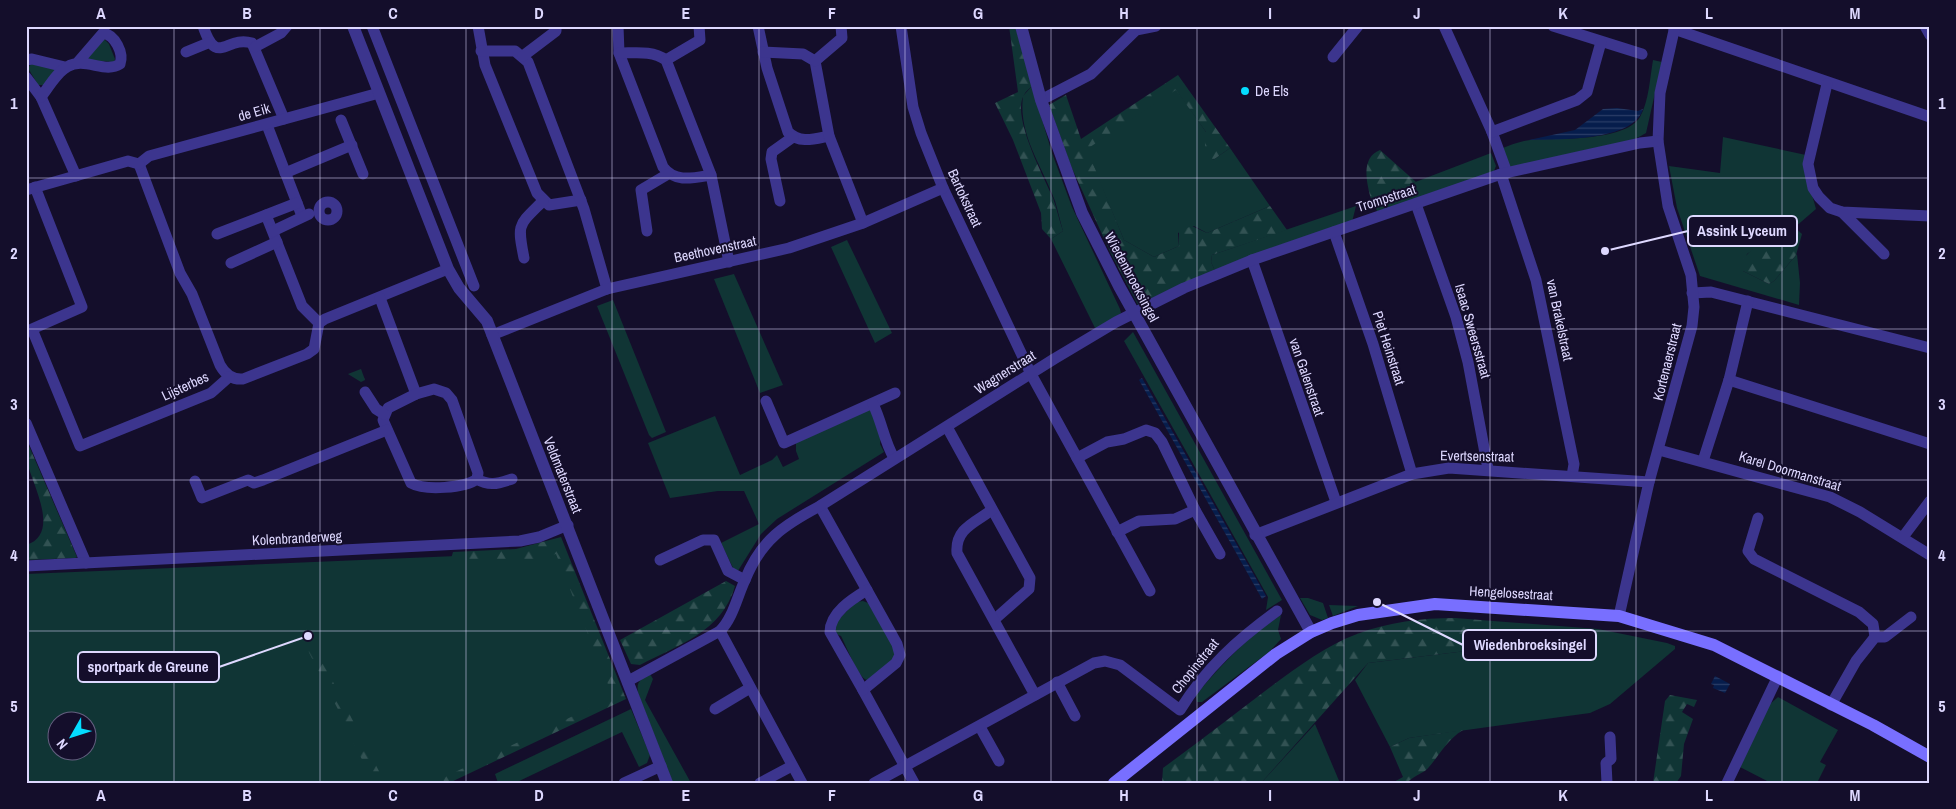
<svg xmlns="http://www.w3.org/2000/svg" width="1956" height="809" font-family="'Archivo Narrow',sans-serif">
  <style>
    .grass { fill: #103535; fill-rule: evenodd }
    .forest { fill: url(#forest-firs) }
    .park { fill: url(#park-crowns) }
    .water { fill: url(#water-rules) }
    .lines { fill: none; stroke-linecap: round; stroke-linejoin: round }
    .minor { stroke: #3c358e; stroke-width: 11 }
    .tertiary { stroke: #3c358e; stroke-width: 12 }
    .secondary { stroke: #786fff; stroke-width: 12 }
    .grid { fill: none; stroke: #ded8ff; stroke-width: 1; stroke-opacity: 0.55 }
    .poi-dot { fill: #04dcff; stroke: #140e2b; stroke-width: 2 }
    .labels { text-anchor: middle; stroke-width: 4; stroke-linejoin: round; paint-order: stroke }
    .poi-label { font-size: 14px; fill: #ded8ff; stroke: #140e2b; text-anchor: start }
    .street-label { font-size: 14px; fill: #ded8ff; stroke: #140e2b }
    .leader { fill: none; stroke: #ded8ff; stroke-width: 2 }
    .callout-dot { fill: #ded8ff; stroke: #140e2b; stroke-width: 2 }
    .callout { fill: #140e2b; stroke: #ded8ff; stroke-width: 2 }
    .callout-label { font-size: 15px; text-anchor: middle; font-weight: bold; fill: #ded8ff }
    .neatline { fill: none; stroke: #ded8ff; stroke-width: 2 }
    .grid-label { font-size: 16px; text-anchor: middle; font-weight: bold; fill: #ded8ff }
  </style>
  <defs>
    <pattern id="forest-firs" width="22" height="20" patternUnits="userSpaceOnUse" patternTransform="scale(1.25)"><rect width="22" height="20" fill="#103535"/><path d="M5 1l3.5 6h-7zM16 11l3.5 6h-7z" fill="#325253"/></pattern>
    <pattern id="park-crowns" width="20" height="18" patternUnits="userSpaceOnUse" patternTransform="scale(1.25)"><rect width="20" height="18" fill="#103535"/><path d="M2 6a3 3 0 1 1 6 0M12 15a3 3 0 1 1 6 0" fill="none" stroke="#325253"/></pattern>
    <pattern id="water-rules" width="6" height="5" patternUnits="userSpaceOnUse" patternTransform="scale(1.25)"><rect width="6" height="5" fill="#061d4c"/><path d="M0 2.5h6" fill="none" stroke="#2a3d67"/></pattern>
  </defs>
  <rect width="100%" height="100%" fill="#140e2b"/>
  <!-- grass -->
  <g class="grass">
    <polygon points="104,39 109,44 115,59 114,62 86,60"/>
    <path d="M1653 60 1662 62 1646 133C1623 149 1542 160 1512 167L1509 166 1500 149C1509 146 1520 141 1530 140 1556 138 1625 142 1640 117 1649 101 1650 77 1653 60Z"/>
    <polygon points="32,63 53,67 56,72 44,85 38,85 28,68"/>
    <path d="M1032 86 1052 153 1072 207 1120 309 1121 313 1097 332 1051 239 1063 231C1060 221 1058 211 1055 201 1042 166 1018 135 1023 96Z"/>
    <polygon points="1176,89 1206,132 1213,160 1230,148 1270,206 1207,233 1194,226 1178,233 1179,246 1154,257 1124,240 1086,149"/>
    <polygon points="1723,137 1806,155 1806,173 1816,209 1794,228 1778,233 1747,254 1743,271 1769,284 1774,281 1797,254 1800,283 1799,305 1700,276 1677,208 1669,166 1720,173"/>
    <polygon points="1491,153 1496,166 1494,171 1378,213 1371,199"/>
    <polygon points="1356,206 1352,222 1215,271 1211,262 1212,255"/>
    <polygon points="847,240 892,333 875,343 831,247"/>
    <polygon points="734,274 783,385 760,393 714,279"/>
    <polygon points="613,300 666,432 652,438 649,435 597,306"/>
    <polygon points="1133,332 1282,600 1266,610 1268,597 1124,341"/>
    <polygon points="870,409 881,436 880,444 884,452 777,519 761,534 736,574 721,543 759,524 744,491 718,491 670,498 648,443 715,416 740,475 772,460 777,455 783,467 799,459 796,451 796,443"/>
    <path d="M554 547 616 699 445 783H26V574L504 554ZM58 722H88V752H58Z"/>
    <polygon points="1300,598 1308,598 1323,603 1328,618 1322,620 1310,615"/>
    <path d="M863 601 868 603 895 649 894 660 867 680C858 678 846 645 841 636L836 634 834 624 856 602Z"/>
    <polygon points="1329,605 1358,606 1333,616"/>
    <path d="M1281 615 1278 630 1281 639 1269 652 1202 702H1197L1196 695C1221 665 1248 636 1281 615Z"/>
    <polygon points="1493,621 1598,629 1667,643 1675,646 1675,649 1610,704 1590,713 1409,738 1390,747 1355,680 1368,663 1474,650 1486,638"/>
    <path d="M650 674 653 679 645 700 691 783H673L638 693C636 681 641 679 650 674Z"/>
    <polygon points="1778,697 1838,730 1820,762 1826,765 1817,783 1771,783 1738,766 1770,704"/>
    <polygon points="631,709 650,755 647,763 639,767 622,732 515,783 498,783 495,774"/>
    <polygon points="1315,724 1340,783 1261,783"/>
  </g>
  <!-- forest -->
  <g class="forest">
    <path d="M1009 26H1015L1032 86C1029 89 1025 92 1024 95 1011 116 1044 177 1053 198 1057 209 1059 220 1063 231L1051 239 1042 229 1041 213 1013 140 995 103 1018 92Z"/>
    <path d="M1178 75 1230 148 1213 160C1204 151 1204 144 1206 132L1176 90 1087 149 1124 240 1154 257 1179 246V231L1192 226 1207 233 1270 206 1287 230 1212 255 1211 262 1215 271 1138 305 1111 254 1071 166 1049 105 1066 95 1081 139Z"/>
    <path d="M1380 150 1416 182 1371 199C1367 183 1360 158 1380 150Z"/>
    <path d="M1795 228 1802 234 1796 255 1774 281 1769 284 1743 271 1741 262C1753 245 1775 231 1795 228Z"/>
    <path d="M26 439 77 557 75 558 26 560V545C61 534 33 486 27 462 25 455 26 446 26 439Z"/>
    <polygon points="561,537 626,699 449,783 432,783 613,697 556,554 532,560 510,561 451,559 453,552 516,549"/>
    <path d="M726 581 735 586C722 632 678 645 640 665L631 664 620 640Z"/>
    <path d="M1455 618 1493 621 1486 638 1474 650 1368 663 1261 783H1162L1163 768C1200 741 1236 713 1273 685 1299 666 1327 645 1357 634 1389 622 1421 618 1455 618Z"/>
    <polygon points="303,623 354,723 347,727 296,627"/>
    <polygon points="1670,695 1697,700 1694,707 1687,704 1682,712 1693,719 1684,744 1681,776 1676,783 1653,783 1665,701"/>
    <path d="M1463 730C1447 740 1441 753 1429 767 1425 773 1414 775 1407 783H1392L1403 777 1390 747 1409 738Z"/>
    <polygon points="360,734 385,783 374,783 351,738"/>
  </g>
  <!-- park -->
  <polygon class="park" points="361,369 365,380 361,382 348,374"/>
  <!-- water -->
  <g class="water">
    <path d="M1617 108 1638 111 1643 109C1633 142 1558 139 1529 140L1575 130 1603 109Z"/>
    <polygon points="1142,378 1266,596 1262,599 1139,380"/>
    <polygon points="1715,676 1730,684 1725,693 1713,688 1714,685 1711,684"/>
  </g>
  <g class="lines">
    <!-- minor -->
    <g class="minor">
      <path d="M203 26C217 68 226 35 252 43L284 119"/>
      <polyline points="372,26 474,286"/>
      <polyline points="478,26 485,65 537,193 549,205 581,200"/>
      <path d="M618 26 619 53 663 167C675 183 693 178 711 175"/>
      <path d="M758 26 767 68 788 132C800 144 814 139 829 136"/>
      <polyline points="901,26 913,107 921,133 943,188 1031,374 1150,591"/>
      <polyline points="1444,26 1492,132 1507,173"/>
      <polyline points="1553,26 1642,54"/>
      <polyline points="1925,26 1930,35"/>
      <polyline points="1674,29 1930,117"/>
      <polyline points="255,47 281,33 287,26"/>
      <polyline points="481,51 515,51 528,62 584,209 607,289"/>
      <polyline points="186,52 208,43"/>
      <polyline points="763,52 803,54 815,61 829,136 863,223"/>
      <path d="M619 53C635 53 652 50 666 60L711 175 729 262"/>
      <polyline points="523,56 556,31 556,26"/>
      <polyline points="1333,57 1358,26"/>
      <polyline points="26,60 32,59 65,67"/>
      <polyline points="666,60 700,40 699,26"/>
      <polyline points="815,61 842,38 841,26"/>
      <polyline points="26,77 41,97 76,176"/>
      <polyline points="1827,84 1808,164 1813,188 1819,197 1830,208 1842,212 1930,216"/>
      <path d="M41 97C48 88 57 72 67 67 84 56 105 74 120 64 124 53 115 35 103 33L78 62"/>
      <polyline points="1041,100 1091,74 1136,30 1156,26"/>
      <polyline points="341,120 363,174"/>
      <polyline points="267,125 302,216"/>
      <polyline points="1492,132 1577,100 1587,92 1601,42"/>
      <path d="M139 164 180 273 192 294 220 365C225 374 232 380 243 379L307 354 314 349 319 323 325 319 448 269"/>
      <polyline points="139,164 149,156 379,93"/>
      <polyline points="285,173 352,145"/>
      <polyline points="1501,174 1536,280 1574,464 1572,476"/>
      <polyline points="35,187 82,307 32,329 80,446 211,393 229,377"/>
      <polyline points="26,190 128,161 139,164"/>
      <polyline points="780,201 771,159 772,152 793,137"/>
      <circle cx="328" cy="211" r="9"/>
      <polyline points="1416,204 1456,317 1468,362 1488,469"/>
      <polyline points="1842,212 1884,254"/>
      <polyline points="266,215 302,306 319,323"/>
      <polyline points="273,231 309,214"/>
      <polyline points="647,231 641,190 668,174"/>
      <polyline points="1334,232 1373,344 1412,474"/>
      <polyline points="217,234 297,203"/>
      <path d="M524 258C517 223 518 226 543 201"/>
      <polyline points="1252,260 1336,502"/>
      <polyline points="231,263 277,242"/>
      <polyline points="1692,293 1711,292 1930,348"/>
      <polyline points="380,298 416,394"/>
      <polyline points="492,335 607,289 789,248 863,223 943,188"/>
      <polyline points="1729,380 1930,444"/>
      <path d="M434 389 446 393 452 400 478 473 477 479C465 488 425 491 411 483L383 420 388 408 416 394Z"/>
      <polyline points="365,392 376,409 384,414"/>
      <polyline points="766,401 784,443 895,393"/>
      <path d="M873 404C882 422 884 441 894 458"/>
      <polyline points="26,423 86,563"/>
      <polyline points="947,427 1030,578 1029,589 995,619"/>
      <polyline points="1659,450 1830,497 1860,512 1930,555"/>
      <polyline points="1077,458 1107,442 1124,439 1146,430 1155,433 1162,442 1195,510 1220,554"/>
      <polyline points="1703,461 1729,380 1748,301"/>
      <path d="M477 479C490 487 499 483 512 479"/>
      <polyline points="195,481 202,498 248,480 254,483 263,480 387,430"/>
      <polyline points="820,506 897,644 900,655 896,663 863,690 914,783"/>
      <path d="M992 510C974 523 955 529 957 553L1035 695"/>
      <polyline points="1758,518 1748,551 1754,559 1859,612 1873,624 1875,637"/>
      <polyline points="1117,532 1139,521 1175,519 1195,510"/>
      <polyline points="1255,535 1412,474 1449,468 1649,482"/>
      <polyline points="1903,537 1930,501"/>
      <polyline points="660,560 703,540 714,540 728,571 745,580"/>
      <polyline points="26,566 520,541 539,537 568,525"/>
      <polyline points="1619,616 1649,482 1692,326 1694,307 1691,275 1668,206 1658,141 1660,93 1675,26"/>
      <polyline points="720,631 802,783"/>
      <path d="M628 681 720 631C733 618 737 597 745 580 761 540 784 525 820 506L1054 359 1116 322 1184 288 1252 260 1501 174 1640 143 1658 141"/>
      <polyline points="1057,682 1075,716"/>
      <path d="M863 690 830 632C830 613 852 599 867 590"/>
      <polyline points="1831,705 1856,661 1875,637 1885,637 1911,617"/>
      <polyline points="715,709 750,688"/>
      <polyline points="980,727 999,761"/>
      <polyline points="624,783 661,766"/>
      <polyline points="760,783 792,766"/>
      <path d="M874 783 1094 663 1105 661 1120 665 1180 710C1206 668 1237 640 1277 611"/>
      <polyline points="1607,783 1606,763 1611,759 1610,737"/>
      <polyline points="1727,783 1778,676"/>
    </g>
    <!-- tertiary -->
    <g class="tertiary">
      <polyline points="353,26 448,269 459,288 487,321 667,783"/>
      <polyline points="1021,26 1041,100 1082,213 1119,286 1311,632"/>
    </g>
    <!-- secondary -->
    <polyline class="secondary" points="1114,783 1276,654 1311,632 1332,623 1358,615 1435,604 1619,616 1714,645 1873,725 1930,757"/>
  </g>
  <!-- grid -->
  <path class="grid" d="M174 26V783M320 26V783M466 26V783M612 26V783M759 26V783M905 26V783M1051 26V783M1197 26V783M1344 26V783M1490 26V783M1636 26V783M1782 26V783M26 178H1930M26 329H1930M26 480H1930M26 631H1930"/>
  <!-- markers -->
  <circle class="poi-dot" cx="1245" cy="91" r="5"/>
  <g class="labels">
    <!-- poi labels -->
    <g class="poi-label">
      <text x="1255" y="96">De Els</text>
    </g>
    <!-- street labels -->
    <g class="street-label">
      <text transform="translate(254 112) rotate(-16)" y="5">de Eik</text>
      <text transform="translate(965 198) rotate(65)" y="5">Bartokstraat</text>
      <text transform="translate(1386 198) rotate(-18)" y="5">Trompstraat</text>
      <text transform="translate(715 249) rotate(-12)" y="5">Beethovenstraat</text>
      <text transform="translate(1132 277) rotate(62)" y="5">Wiedenbroeksingel</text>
      <text transform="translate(1560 320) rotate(78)" y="5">van Brakelstraat</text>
      <text transform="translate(1473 331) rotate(74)" y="5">Isaac Sweersstraat</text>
      <text transform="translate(1389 348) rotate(72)" y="5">Piet Heinstraat</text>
      <text transform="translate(1667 362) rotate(-76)" y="5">Kortenaerstraat</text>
      <text transform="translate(1005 372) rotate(-32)" y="5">Wagnerstraat</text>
      <text transform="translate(1307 377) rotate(71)" y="5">van Galenstraat</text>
      <text transform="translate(185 386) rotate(-25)" y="5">Lijsterbes</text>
      <text transform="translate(1477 456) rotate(1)" y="5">Evertsenstraat</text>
      <text transform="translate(1790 471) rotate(17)" y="5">Karel Doormanstraat</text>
      <text transform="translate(563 475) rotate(68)" y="5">Veldmaterstraat</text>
      <text transform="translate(297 538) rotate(-3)" y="5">Kolenbranderweg</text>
      <text transform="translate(1511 593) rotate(3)" y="5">Hengelosestraat</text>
      <text transform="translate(1195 666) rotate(-51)" y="5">Chopinstraat</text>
    </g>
  </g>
  <!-- callouts -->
  <path class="leader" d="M1605 251L1688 231M1377 602L1463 645M308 636L219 667"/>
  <g class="callout-dot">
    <circle cx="1605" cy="251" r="5"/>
    <circle cx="1377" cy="602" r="5"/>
    <circle cx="308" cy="636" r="5"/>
  </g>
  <g class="callout">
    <rect x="1688" y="216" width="109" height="30" rx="5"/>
    <rect x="1463" y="630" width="133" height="30" rx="5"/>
    <rect x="78" y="652" width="141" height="30" rx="5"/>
  </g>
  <g class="callout-label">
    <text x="1742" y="236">Assink Lyceum</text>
    <text x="1530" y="650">Wiedenbroeksingel</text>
    <text x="148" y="672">sportpark de Greune</text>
  </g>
  <!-- border -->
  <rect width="1956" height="809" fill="none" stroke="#140e2b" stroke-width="55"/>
  <!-- north arrow -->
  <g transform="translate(72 736) rotate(231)"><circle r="24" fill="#140e2b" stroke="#655f80"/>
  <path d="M0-4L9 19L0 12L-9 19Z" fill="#04dcff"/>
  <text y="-8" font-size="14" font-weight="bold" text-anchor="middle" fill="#ded8ff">N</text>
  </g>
  <rect x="28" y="28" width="1900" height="754" class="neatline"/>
  <g class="grid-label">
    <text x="101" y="19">A</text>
    <text x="247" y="19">B</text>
    <text x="393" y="19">C</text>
    <text x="539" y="19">D</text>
    <text x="686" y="19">E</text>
    <text x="832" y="19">F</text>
    <text x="978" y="19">G</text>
    <text x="1124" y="19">H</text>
    <text x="1270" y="19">I</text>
    <text x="1417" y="19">J</text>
    <text x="1563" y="19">K</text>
    <text x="1709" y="19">L</text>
    <text x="1855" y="19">M</text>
    <text x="14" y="109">1</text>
    <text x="1942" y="109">1</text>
    <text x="14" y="259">2</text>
    <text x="1942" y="259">2</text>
    <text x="14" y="410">3</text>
    <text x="1942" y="410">3</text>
    <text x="14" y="561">4</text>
    <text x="1942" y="561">4</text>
    <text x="14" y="712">5</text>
    <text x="1942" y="712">5</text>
    <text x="101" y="801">A</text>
    <text x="247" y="801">B</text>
    <text x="393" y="801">C</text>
    <text x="539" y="801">D</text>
    <text x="686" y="801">E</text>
    <text x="832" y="801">F</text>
    <text x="978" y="801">G</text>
    <text x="1124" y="801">H</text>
    <text x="1270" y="801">I</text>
    <text x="1417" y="801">J</text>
    <text x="1563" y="801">K</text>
    <text x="1709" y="801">L</text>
    <text x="1855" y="801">M</text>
  </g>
</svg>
